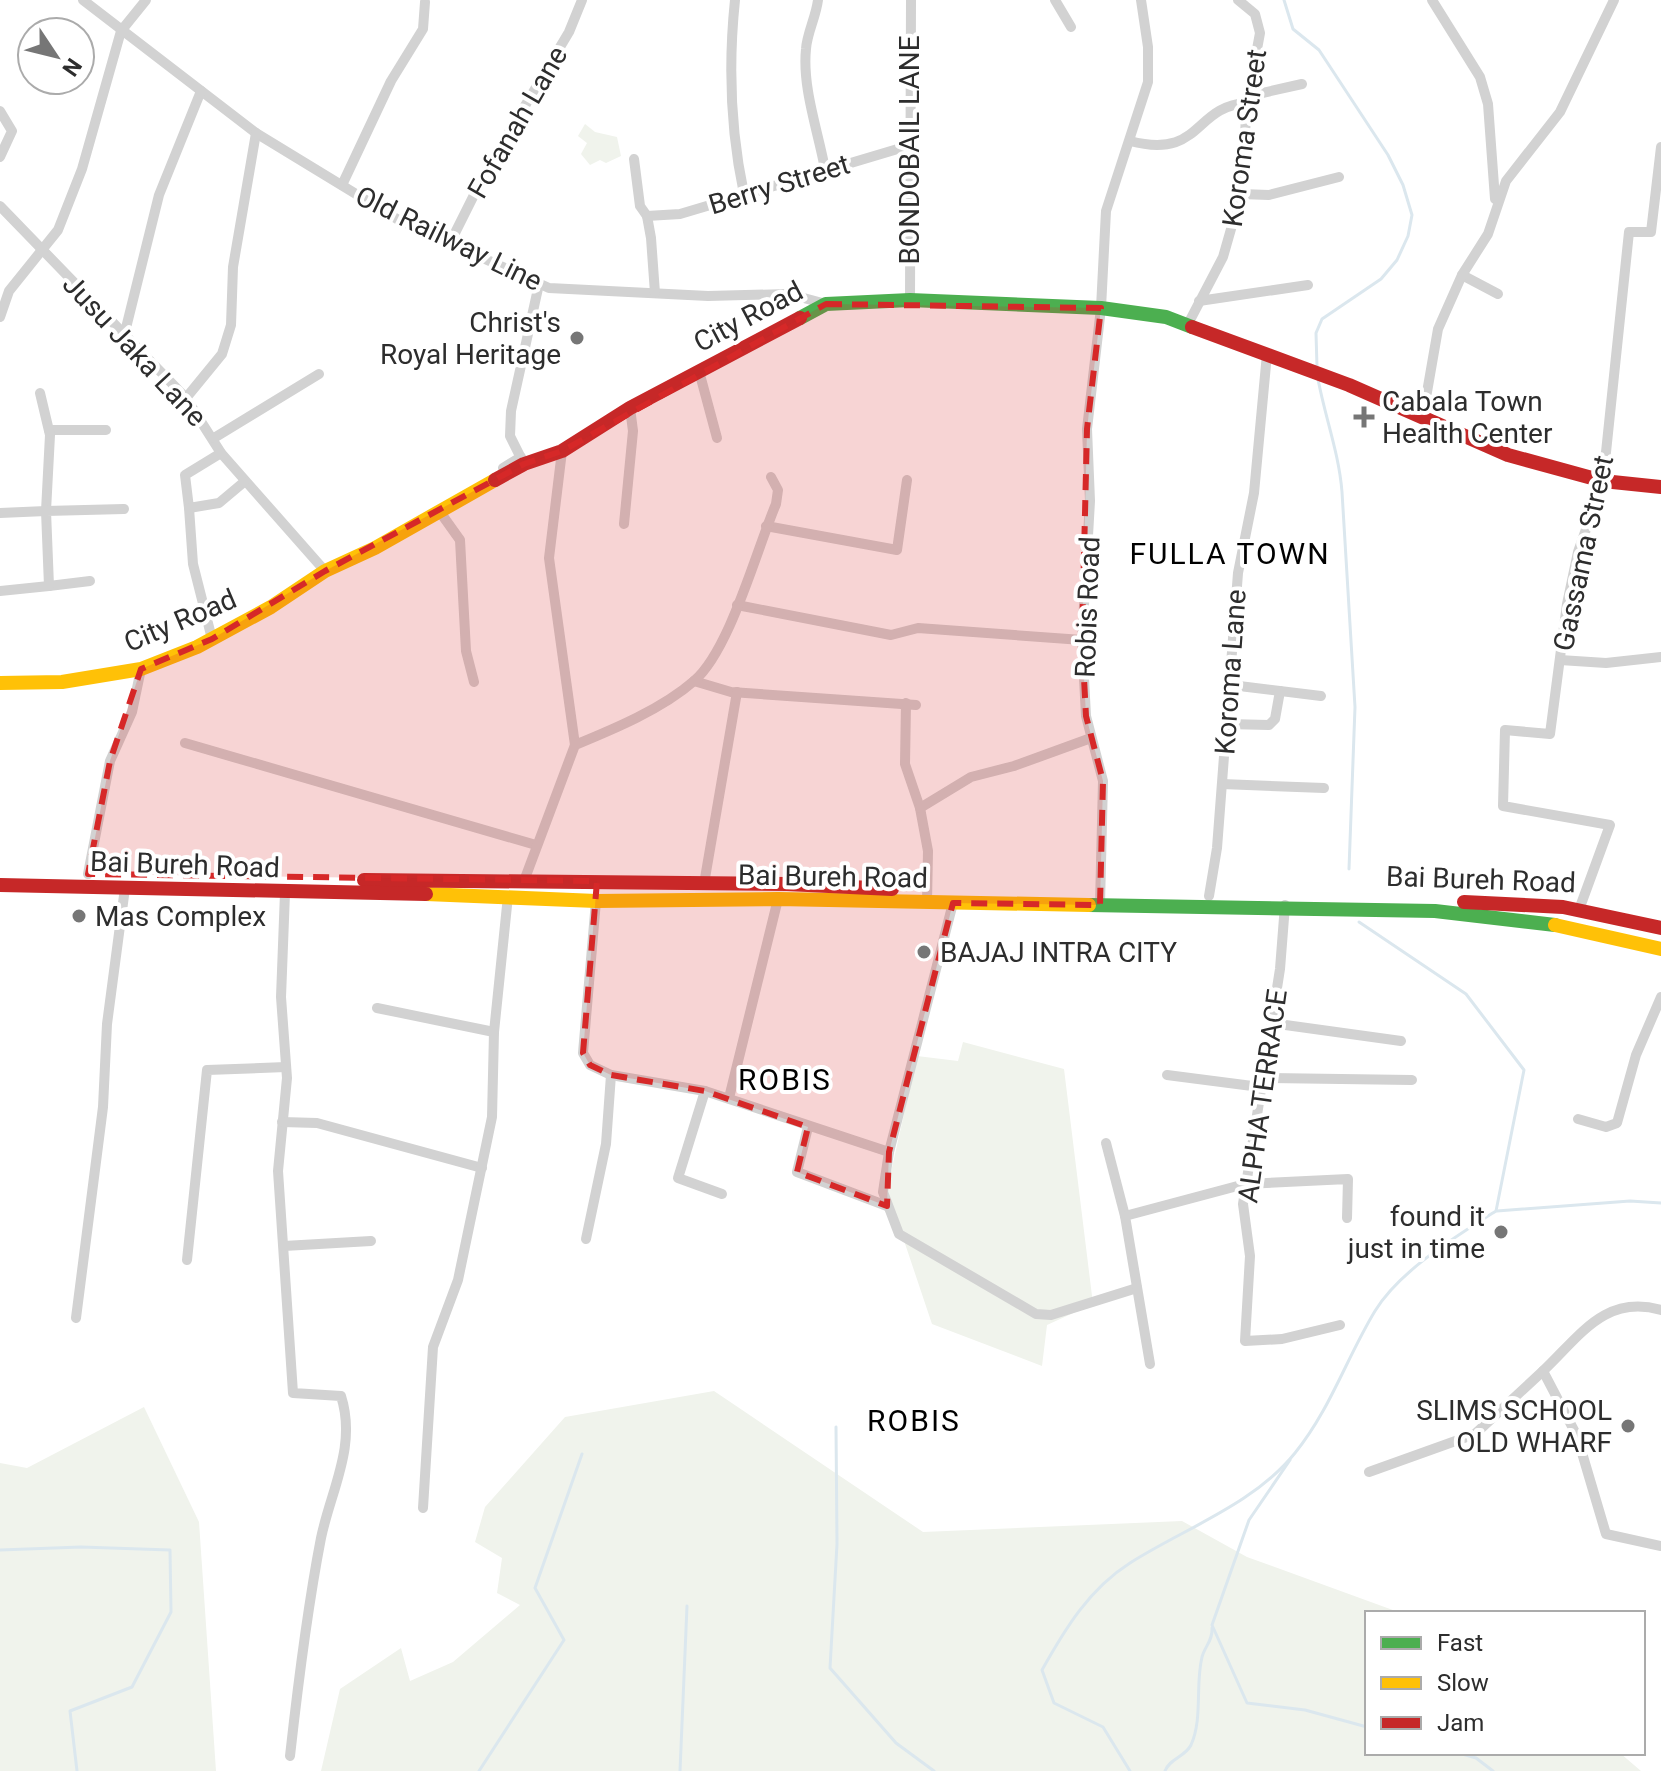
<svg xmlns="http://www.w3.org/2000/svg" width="1661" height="1771" font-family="Roboto,sans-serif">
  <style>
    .green { fill: #f0f3ec }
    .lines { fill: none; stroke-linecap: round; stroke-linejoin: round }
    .stream { stroke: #dbe7ee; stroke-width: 3 }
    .street { stroke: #d2d2d2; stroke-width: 10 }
    .fast { stroke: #4caf50; stroke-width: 14 }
    .slow { stroke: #ffc107; stroke-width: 14 }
    .jam { stroke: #c62828; stroke-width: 14 }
    .marked { fill: #d62828; fill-opacity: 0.2; stroke: #d62828; stroke-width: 6; stroke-dasharray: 16 10; stroke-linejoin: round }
    .poi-dot { fill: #767676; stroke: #fff; stroke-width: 3 }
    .labels { text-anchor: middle; stroke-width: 8; stroke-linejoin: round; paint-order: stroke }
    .street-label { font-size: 28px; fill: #2d2d2d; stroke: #fff }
    .poi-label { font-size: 28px; fill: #2d2d2d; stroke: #fff; text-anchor: end }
    .neighbourhood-label { font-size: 30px; letter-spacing: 2px; fill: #000; stroke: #fff }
  </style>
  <rect width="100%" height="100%" fill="#fff"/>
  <!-- green -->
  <g class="green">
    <polygon points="585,124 595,132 617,137 621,156 606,163 600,160 590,165 581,154 587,143 578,136"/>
    <polygon points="963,1042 1064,1069 1093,1304 1047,1325 1042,1366 932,1324 887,1190 917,1056 958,1061"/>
    <polygon points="714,1391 923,1532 1182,1521 1247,1557 1401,1613 1367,1613 1367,1753 1620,1753 1641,1771 321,1771 340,1689 401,1648 410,1681 453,1662 520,1605 497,1593 502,1558 475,1542 485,1507 565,1417"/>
    <polygon points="144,1407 199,1522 216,1771 0,1771 0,1463 27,1468"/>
  </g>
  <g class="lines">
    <!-- stream -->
    <g class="stream">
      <polyline points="1284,0 1293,29 1319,50 1388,155 1403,185 1412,215 1408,236 1397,260 1381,279 1322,319 1316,333 1317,367"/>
      <path d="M1318 379C1325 417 1339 453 1342 492L1355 707 1349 869"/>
      <polyline points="1497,1211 1630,1201 1661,1203"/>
      <polyline points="836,1427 837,1544 830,1668 896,1743 934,1771"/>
      <polyline points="1290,1460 1249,1520 1212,1625 1247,1703 1305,1710 1367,1727"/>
      <polyline points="0,1550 81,1547 170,1550 171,1612 132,1687 70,1711 77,1771"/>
      <polyline points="1459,1753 1476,1758 1493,1771"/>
      <polyline points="479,1771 564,1640 535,1588 582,1454"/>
      <polyline points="680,1771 687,1606"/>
      <path d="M1130 1771 1103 1727 1054 1703 1042 1670C1065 1629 1089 1589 1130 1563 1185 1528 1253 1505 1295 1453 1330 1410 1347 1357 1375 1311 1400 1270 1457 1236 1496 1211L1524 1070 1466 994 1359 922"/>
      <path d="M1165 1771C1170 1758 1185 1757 1191 1745 1203 1718 1195 1686 1202 1657 1205 1646 1213 1640 1212 1628"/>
    </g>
    <!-- street -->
    <g class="street">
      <polyline points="83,0 256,133 397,219 549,288 708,296 789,294 826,304"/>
      <path d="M735 0C728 67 730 128 744 194"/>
      <path d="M818 0C816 17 807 33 806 49 802 87 818 131 825 169"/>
      <polyline points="1055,0 1071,27"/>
      <polyline points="1432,0 1480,77 1488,104 1495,199"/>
      <polyline points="1249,96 1302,84"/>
      <polyline points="0,111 12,131 0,157"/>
      <path d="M1130 141C1202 160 1193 106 1247 103"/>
      <polyline points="634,159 640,206 647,216 651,238 655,293"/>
      <polyline points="342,185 391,81 423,29 425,2"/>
      <polyline points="1241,194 1269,195 1339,177"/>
      <polyline points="0,206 186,398 221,453 325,571"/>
      <polyline points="647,216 680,214 911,145"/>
      <polyline points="450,243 486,171 569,32 582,0"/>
      <polyline points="1462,275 1498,294"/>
      <polyline points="910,300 911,0"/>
      <polyline points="1199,301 1308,285"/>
      <polyline points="0,317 9,291 58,230 82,169 121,31 146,0"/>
      <polyline points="1188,324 1223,257 1241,194 1247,103 1260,33 1255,14 1238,0"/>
      <polyline points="125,332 159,195 201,91"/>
      <polyline points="699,371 717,438"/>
      <polyline points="186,398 222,354 231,325 233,267 256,133"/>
      <polyline points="1423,415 1438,329 1462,275 1488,234 1506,181 1560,112 1614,0"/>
      <polyline points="49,430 106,430"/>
      <polyline points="214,438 319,374"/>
      <polyline points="562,451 549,558 575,745"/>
      <polyline points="221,453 185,475 189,508 219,503 244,482"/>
      <polyline points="524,464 510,436 511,411 539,284"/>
      <polyline points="503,468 521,457"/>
      <polyline points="189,508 193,564 212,639"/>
      <polyline points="440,512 460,540 466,651 474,682"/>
      <polyline points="0,513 46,511 50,435 40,393"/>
      <polyline points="624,524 633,431 630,408"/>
      <polyline points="766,526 897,550 907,480"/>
      <polyline points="49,586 90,581"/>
      <polyline points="0,591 49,586 46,511 124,509"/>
      <polyline points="737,605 891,635 918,628 1082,640"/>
      <polyline points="1560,660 1606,663 1661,657"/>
      <polyline points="694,681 731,692 916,705"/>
      <polyline points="1231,685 1321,696"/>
      <polyline points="906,703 905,764 920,808 928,851 927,902"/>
      <polyline points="1227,724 1269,725 1275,719 1280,691"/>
      <polyline points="185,743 536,845"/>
      <polyline points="1222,784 1324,788"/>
      <polyline points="920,808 971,777 1014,766 1091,738"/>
      <polyline points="88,874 110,761 132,712 141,669"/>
      <path d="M524 881 575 745C614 729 662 709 694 681 730 650 756 551 776 504L778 490 771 477"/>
      <polyline points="704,884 737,692"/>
      <path d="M285 893 281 997 287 1078 278 1171 293 1393 341 1396C357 1446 331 1490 321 1538 307 1610 298 1684 290 1756"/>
      <polyline points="1209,896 1217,848 1238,573 1254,493 1267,354"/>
      <polyline points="596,901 583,1053 590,1065 611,1075 705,1091 889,1152"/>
      <polyline points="953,903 889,1152 883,1192 899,1234 1036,1314 1051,1315 1137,1288"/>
      <polyline points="1100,905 1103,781 1086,716 1082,640 1090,501 1087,429 1101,308 1106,211 1148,82 1148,47 1141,0"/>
      <polyline points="1285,905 1280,969 1243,1204 1250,1256 1245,1341 1282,1339 1340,1325"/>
      <polyline points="1580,907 1610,825 1503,806 1505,730 1550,734 1567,604 1578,552 1603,481 1629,232 1651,232 1661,147"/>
      <polyline points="377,1008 494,1032"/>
      <polyline points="1271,1023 1401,1041"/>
      <polyline points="1167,1075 1260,1087"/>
      <polyline points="1262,1078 1412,1080"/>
      <polyline points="705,1091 678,1178 722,1194"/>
      <polyline points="729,1098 778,899"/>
      <polyline points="1578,1119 1606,1127 1617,1123 1636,1055 1661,997"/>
      <polyline points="282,1122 317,1123 482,1168"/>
      <polyline points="808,1127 797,1172 887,1206"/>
      <polyline points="1106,1143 1125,1216"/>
      <polyline points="586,1239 606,1144 611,1075"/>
      <polyline points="284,1246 371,1241"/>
      <polyline points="187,1260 207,1070 286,1067"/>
      <path d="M1661 1310C1605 1294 1580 1336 1543 1371L1577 1436 1606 1534 1661 1546"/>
      <polyline points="76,1318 103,1107 107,1024 125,888"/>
      <polyline points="1150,1364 1125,1216 1245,1184 1348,1179 1347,1218"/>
      <polyline points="1369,1472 1475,1434 1543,1371"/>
      <polyline points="423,1508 433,1347 458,1280 492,1117 494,1032 508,896"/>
    </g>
    <!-- fast -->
    <g class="fast">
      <polyline points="800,318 826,304 910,300 1101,308 1166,317 1192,327"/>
      <polyline points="1089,905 1435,911 1555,925"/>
    </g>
    <!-- slow -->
    <g class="slow">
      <polyline points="0,683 62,682 141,669 197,647 271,607 325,571 375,548 495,480"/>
      <polyline points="426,894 596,901 778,899 1089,905"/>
      <polyline points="1555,925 1661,949"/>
    </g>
    <!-- jam -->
    <g class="jam">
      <polyline points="1192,327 1349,385 1508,455 1603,481 1661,487"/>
      <polyline points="495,480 524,464 562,451 630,408 800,318"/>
      <polyline points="364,880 787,884 892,889"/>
      <polyline points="0,885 426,894"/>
      <polyline points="1464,902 1563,907 1661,928"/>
    </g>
  </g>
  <!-- marked area -->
  <path class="marked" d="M826 304 1101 308 1087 429 1082 640 1086 716 1103 781 1100 905 953 903 889 1152 887 1206 797 1172 808 1127 705 1091 611 1075 590 1065 583 1053 597 881 88 874 110 761 141 669 212 639 325 571 524 464 562 451Z"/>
  <!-- markers -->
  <g class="poi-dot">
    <circle cx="577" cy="338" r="8"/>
    <path d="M1360 405h8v8h8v8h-8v8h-8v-8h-8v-8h8z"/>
    <circle cx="79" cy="916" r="8"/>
    <circle cx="924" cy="952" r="8"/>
    <circle cx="1501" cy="1232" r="8"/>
    <circle cx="1628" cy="1426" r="8"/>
  </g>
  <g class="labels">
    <!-- street labels -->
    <g class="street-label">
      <text transform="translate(517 122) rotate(-60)" y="10">Fofanah Lane</text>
      <text transform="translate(1244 138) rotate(-82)" y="10">Koroma Street</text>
      <text transform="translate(909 150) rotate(-90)" y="10">BONDOBAIL LANE</text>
      <text transform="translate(779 184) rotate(-17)" y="10">Berry Street</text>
      <text transform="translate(449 238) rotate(26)" y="10">Old Railway Line</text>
      <text transform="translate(748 316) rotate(-28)" y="10">City Road</text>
      <text transform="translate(135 350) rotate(47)" y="10">Jusu Jaka Lane</text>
      <text transform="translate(1583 553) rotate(-78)" y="10">Gassama Street</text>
      <text transform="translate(1087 607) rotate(-88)" y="10">Robis Road</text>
      <text transform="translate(180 620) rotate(-23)" y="10">City Road</text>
      <text transform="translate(1230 672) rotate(-86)" y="10">Koroma Lane</text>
      <text transform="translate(185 864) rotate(2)" y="10">Bai Bureh Road</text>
      <text transform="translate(833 876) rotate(1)" y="10">Bai Bureh Road</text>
      <text transform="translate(1481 879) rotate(2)" y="10">Bai Bureh Road</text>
      <text transform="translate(1262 1096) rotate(-82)" y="10">ALPHA TERRACE</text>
    </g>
    <!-- poi labels -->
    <g class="poi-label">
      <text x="561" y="332">Christ's<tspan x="561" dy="32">Royal Heritage</tspan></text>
      <text x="1382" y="411" text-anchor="start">Cabala Town<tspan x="1382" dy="32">Health Center</tspan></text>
      <text x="95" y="926" text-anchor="start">Mas Complex</text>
      <text x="940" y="962" text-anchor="start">BAJAJ INTRA CITY</text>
      <text x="1485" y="1226">found it<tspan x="1485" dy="32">just in time</tspan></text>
      <text x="1612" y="1420">SLIMS SCHOOL<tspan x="1612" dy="32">OLD WHARF</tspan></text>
    </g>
    <!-- neighbourhood labels -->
    <g class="neighbourhood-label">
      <text x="1230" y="564">FULLA TOWN</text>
      <text x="785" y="1090">ROBIS</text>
      <text x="914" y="1431">ROBIS</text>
    </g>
  </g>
  <!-- legend -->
  <rect x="1365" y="1611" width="280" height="144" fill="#ffffff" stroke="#ababab" stroke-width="2"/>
  <rect x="1381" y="1637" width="40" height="12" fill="#4caf50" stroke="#ababab" stroke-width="2"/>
  <text x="1437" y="1651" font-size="24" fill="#2d2d2d">Fast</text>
  <rect x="1381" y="1677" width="40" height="12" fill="#ffc107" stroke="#ababab" stroke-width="2"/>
  <text x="1437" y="1691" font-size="24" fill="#2d2d2d">Slow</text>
  <rect x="1381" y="1717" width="40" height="12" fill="#c62828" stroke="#ababab" stroke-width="2"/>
  <text x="1437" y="1731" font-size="24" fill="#2d2d2d">Jam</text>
  <!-- north arrow -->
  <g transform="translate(56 56) rotate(125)"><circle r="38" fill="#ffffff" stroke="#ababab" stroke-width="2"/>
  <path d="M0-6L14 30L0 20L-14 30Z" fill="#767676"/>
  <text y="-12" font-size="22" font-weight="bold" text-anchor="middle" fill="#2d2d2d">N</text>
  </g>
</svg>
